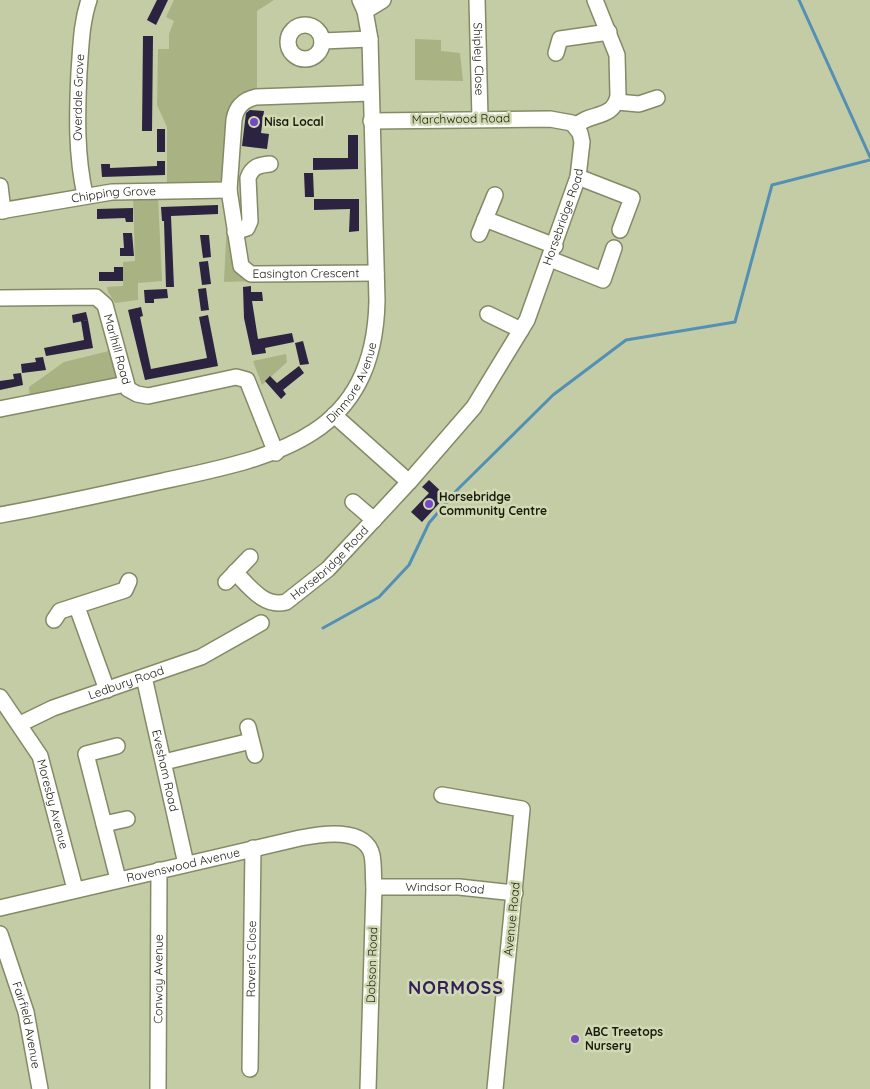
<svg xmlns="http://www.w3.org/2000/svg" width="870" height="1089" font-family="Quicksand,sans-serif">
  <style>
    .green { fill: #a9b282 }
    .lines { fill: none; stroke-linecap: round; stroke-linejoin: round }
    .stream { stroke: #5490b4; stroke-width: 3 }
    .building { fill: #2b2340 }
    .minor-casing { stroke: #838a65; stroke-width: 18 }
    .minor { stroke: #fff; stroke-width: 15 }
    .poi-dot { fill: #7549c2; stroke: #d1d9b2; stroke-width: 2 }
    .labels { text-anchor: middle; stroke-width: 5; stroke-linejoin: round; paint-order: stroke }
    .street-label { font-size: 12px; fill: #181a0c; stroke: #d1d9b2 }
    .poi-label { font-size: 12px; font-weight: bold; fill: #181a0c; stroke: #d1d9b2; text-anchor: start }
    .district-label { font-size: 18px; font-weight: bold; letter-spacing: 1px; fill: #35205a; stroke: #d1d9b2 }
  </style>
  <rect width="100%" height="100%" fill="#c4cca5"/>
  <!-- green -->
  <g class="green">
    <path d="M174 0H274L257 11V89C249 91 241 92 235 98 223 111 225 159 225 177L215 184 167 185V127L157 105 158 49H169V34L174 21 166 17Z"/>
    <polygon points="415,39 441,40 441,51 460,53 463,81 415,80"/>
    <polygon points="158,196 162,281 138,283 138,300 115,303 108,292 107,287 123,286 123,262 135,261 133,197"/>
    <polygon points="227,219 255,281 224,282"/>
    <polygon points="113,350 121,383 30,401 29,387 64,362"/>
    <polygon points="286,354 287,362 262,385 253,361"/>
  </g>
  <g class="lines">
    <!-- stream -->
    <g class="stream">
      <polyline points="799,0 870,157"/>
      <polyline points="323,628 379,597 409,565 429,523 458,489 553,395 626,340 735,322 772,185 870,160"/>
    </g>
  </g>
  <!-- building -->
  <g class="building">
    <polygon points="157,0 168,0 156,25 147,20"/>
    <polygon points="143,36 153,36 152,131 142,131"/>
    <polygon points="250,110 264,111 261,133 269,134 267,149 242,146 246,113"/>
    <rect x="157" y="129" width="8" height="23"/>
    <polygon points="348,135 358,135 358,169 313,170 313,158 348,158"/>
    <polygon points="157,161 165,161 165,175 102,177 101,164 110,164 110,168 157,166"/>
    <polygon points="304,173 313,173 314,197 305,197"/>
    <polygon points="314,199 359,199 359,231 349,232 350,209 314,210"/>
    <polygon points="218,205 218,214 171,216 174,287 166,287 164,221 162,221 161,207"/>
    <polygon points="133,208 133,222 126,222 125,218 97,219 97,209"/>
    <polygon points="123,233 132,233 134,256 120,256 120,248 124,248"/>
    <polygon points="200,235 209,235 211,257 203,258"/>
    <polygon points="208,261 211,284 202,285 199,262"/>
    <polygon points="114,267 123,267 123,281 99,281 99,272 114,272"/>
    <polygon points="251,286 251,292 262,292 263,301 252,301 258,339 292,333 294,342 265,348 266,353 252,355 244,318 243,287"/>
    <polygon points="206,288 209,310 201,311 198,289"/>
    <polygon points="167,289 168,298 154,299 154,303 145,303 144,290"/>
    <polygon points="141,307 143,316 140,317 151,369 207,358 199,317 208,315 218,366 145,380 128,310"/>
    <polygon points="86,312 88,320 73,323 72,315"/>
    <polygon points="88,320 93,348 46,356 44,348 84,340 81,321"/>
    <polygon points="303,341 309,364 300,365 295,343"/>
    <polygon points="43,357 46,370 22,373 21,364 36,362 35,358"/>
    <polygon points="299,366 304,373 283,390 286,394 281,399 265,381 270,376 277,383"/>
    <polygon points="21,373 23,385 0,390 0,381 14,379 13,374"/>
    <polygon points="429,480 446,496 422,522 411,512 429,493 422,487"/>
  </g>
  <g class="lines">
    <!-- minor casing -->
    <g class="minor-casing">
      <g id="minor">
        <path id="s1" d="M477 0 480 118"/>
        <polyline points="365,11 383,0"/>
        <circle cx="305" cy="42" r="17"/>
        <polyline points="322,41 370,39"/>
        <polyline points="556,53 560,39 609,32"/>
        <path id="s2" d="M371 93 256 97C243 100 236 107 234 120L229 190 241 266 251 274 376 273"/>
        <polyline points="617,102 639,104 657,98"/>
        <path d="M576 126C589 112 613 120 618 96L617 55 595 0"/>
        <polyline points="578,177 632,198 620,230"/>
        <polyline points="0,186 3,211"/>
        <path id="s3" d="M85 195C76 154 77 115 79 72 81 47 81 24 89 0"/>
        <path id="s4" d="M0 211 112 192 229 190"/>
        <polyline points="485,219 555,246"/>
        <path d="M235 232 247 228 250 221 248 178C252 167 258 165 270 164"/>
        <polyline points="479,234 495,195"/>
        <polyline points="550,259 603,280 614,248"/>
        <path id="s5" d="M0 298 96 297 105 305 128 389 137 394 148 396 236 377 247 380 276 453"/>
        <polyline points="488,314 521,330"/>
        <polyline points="0,409 126,384"/>
        <path id="s6" d="M334 415 409 482 474 407 527 320 578 177 582 142 580 133 572 123 550 119 371 121"/>
        <polyline points="353,502 374,520"/>
        <path id="s7" d="M0 515C55 505 109 493 163 481 274 457 374 439 377 301L370 39 365 11 360 0"/>
        <path id="s8" d="M235 572C249 586 264 608 286 602L328 569 409 482"/>
        <polyline points="226,582 250,557"/>
        <polyline points="77,607 107,690"/>
        <polyline points="54,620 60,611 125,590 129,581"/>
        <path id="s9" d="M144 677 186 864"/>
        <path id="s10" d="M0 697 40 756 75 889"/>
        <path id="s11" d="M20 724 53 708 201 657 261 623"/>
        <polyline points="248,727 255,755"/>
        <polyline points="117,746 86,754 118,879"/>
        <polyline points="164,762 251,741"/>
        <polyline points="442,795 522,809 495,1089"/>
        <polyline points="104,824 127,819"/>
        <path id="s12" d="M374 887H459L515 893"/>
        <path id="s13" d="M0 908 300 838C320 834 365 826 372 855 374 865 373 877 374 887L368 1089"/>
        <path id="s14" d="M0 934 26 1012 40 1089"/>
        <path id="s15" d="M250 1069 253 848"/>
        <path id="s16" d="M158 1089 159 870"/>
      </g>
    </g>
    <!-- minor -->
    <use href="#minor" class="minor"/>
  </g>
  <!-- markers -->
  <g class="poi-dot">
    <circle cx="254" cy="122" r="5"/>
    <circle cx="429" cy="504" r="5"/>
    <circle cx="575" cy="1039" r="5"/>
  </g>
  <g class="labels">
    <!-- street labels -->
    <g class="street-label">
      <text dy="4" stroke="none"><textPath href="#s1" startOffset="59">Shipley Close</textPath></text>
      <text dy="4" stroke="none"><textPath href="#s3" startOffset="98">Overdale Grove</textPath></text>
      <text transform="translate(461 119) rotate(-1)" y="4">Marchwood Road</text>
      <text dy="4" stroke="none"><textPath href="#s4" startOffset="115">Chipping Grove</textPath></text>
      <text dy="4" stroke="none"><textPath href="#s6" startOffset="411">Horsebridge Road</textPath></text>
      <text dy="4" stroke="none"><textPath href="#s2" startOffset="364">Easington Crescent</textPath></text>
      <text dy="4" stroke="none"><textPath href="#s5" startOffset="154">Marlhill Road</textPath></text>
      <text dy="4" stroke="none"><textPath href="#s7" startOffset="390">Dinmore Avenue</textPath></text>
      <text dy="4" stroke="none"><textPath href="#s8" startOffset="121">Horsebridge Road</textPath></text>
      <text dy="4" stroke="none"><textPath href="#s11" startOffset="114">Ledbury Road</textPath></text>
      <text dy="4" stroke="none"><textPath href="#s9" startOffset="96">Evesham Road</textPath></text>
      <text dy="4" stroke="none"><textPath href="#s10" startOffset="121">Moresby Avenue</textPath></text>
      <text dy="4" stroke="none"><textPath href="#s13" startOffset="188">Ravenswood Avenue</textPath></text>
      <text dy="4" stroke="none"><textPath href="#s12" startOffset="71">Windsor Road</textPath></text>
      <text transform="translate(512 919) rotate(-84)" y="4">Avenue Road</text>
      <text dy="4" stroke="none"><textPath href="#s15" startOffset="110">Raven's Close</textPath></text>
      <text transform="translate(372 965) rotate(-88)" y="4">Dobson Road</text>
      <text dy="4" stroke="none"><textPath href="#s16" startOffset="110">Conway Avenue</textPath></text>
      <text dy="4" stroke="none"><textPath href="#s14" startOffset="95">Fairfield Avenue</textPath></text>
    </g>
    <!-- poi labels -->
    <g class="poi-label">
      <text x="264" y="126">Nisa Local</text>
      <text x="439" y="501">Horsebridge<tspan x="439" dy="14">Community Centre</tspan></text>
      <text x="585" y="1036">ABC Treetops<tspan x="585" dy="14">Nursery</tspan></text>
    </g>
    <!-- district labels -->
    <g class="district-label">
      <text x="456" y="994">NORMOSS</text>
    </g>
  </g>
</svg>
